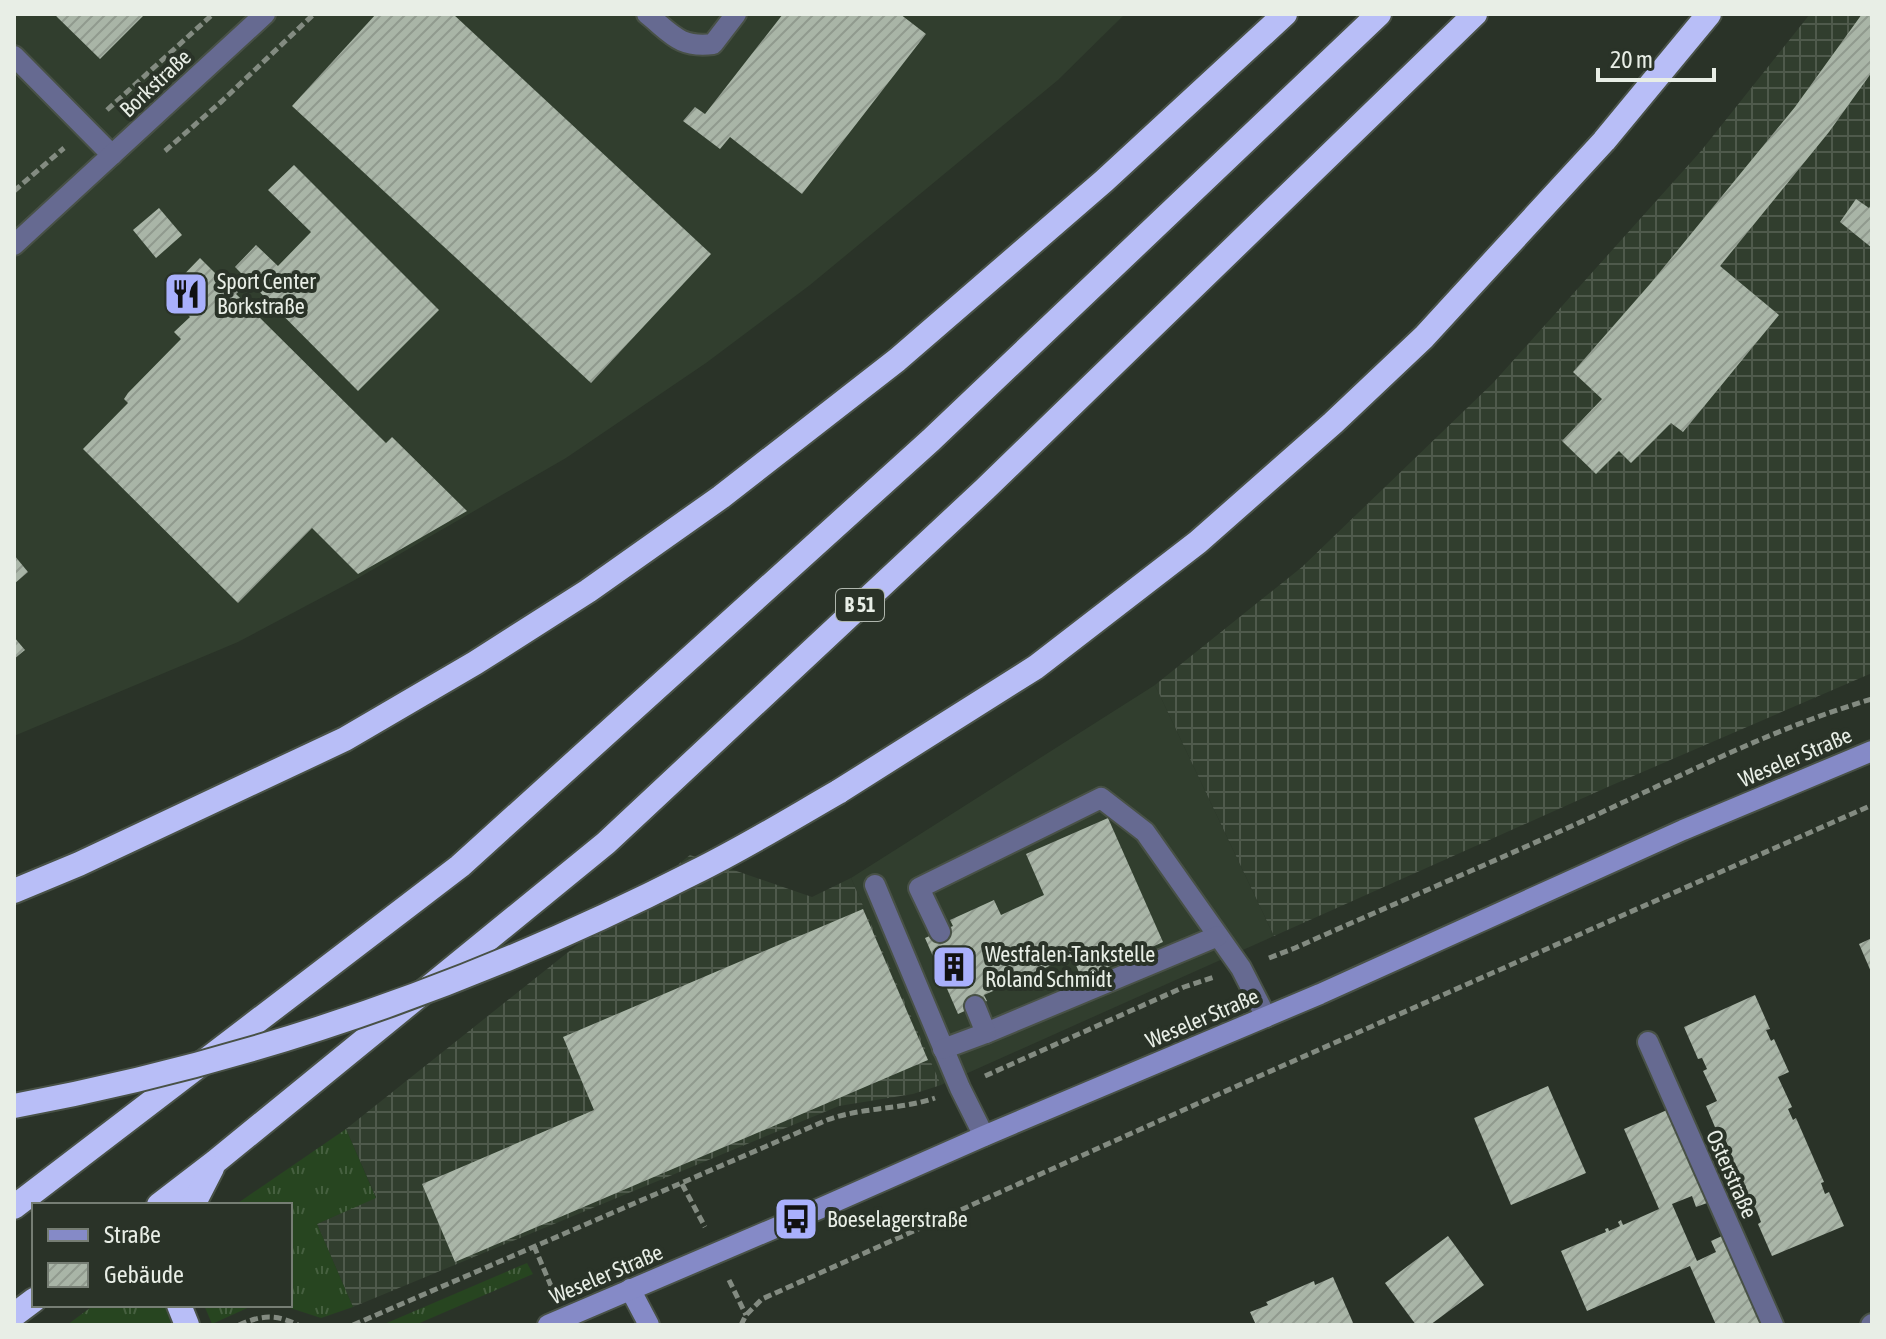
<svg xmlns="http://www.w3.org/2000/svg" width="1886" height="1339" font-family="'Asap Condensed',sans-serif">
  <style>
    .built { fill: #313e2e }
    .industrial { fill: url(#industrial-grid) }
    .grass { fill: url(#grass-tufts) }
    .building { fill: url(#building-hatch) }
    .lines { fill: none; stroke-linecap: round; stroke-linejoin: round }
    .lane-casing { stroke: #485146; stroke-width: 24 }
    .street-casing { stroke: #485146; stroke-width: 24 }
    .secondary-casing { stroke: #485146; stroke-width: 24 }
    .highway-casing { stroke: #485146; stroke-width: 28 }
    .path { stroke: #838b81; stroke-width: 5; stroke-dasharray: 8 4; stroke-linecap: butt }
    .lane { stroke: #666a91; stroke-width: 20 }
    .street { stroke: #666a91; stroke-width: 20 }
    .secondary { stroke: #858ac7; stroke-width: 20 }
    .highway { stroke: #b8bef7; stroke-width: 24 }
    .highway-bridge-casing { stroke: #485146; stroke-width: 28; stroke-linecap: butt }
    .highway-bridge { stroke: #b8bef7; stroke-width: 24 }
    .labels { text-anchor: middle; stroke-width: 8; stroke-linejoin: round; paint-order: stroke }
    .shield { fill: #2a3328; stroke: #afb6ad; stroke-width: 2 }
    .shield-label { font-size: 20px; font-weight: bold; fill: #e8eee6 }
    .street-label { font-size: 22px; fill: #e8eee6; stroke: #2a3328 }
    .poi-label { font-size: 22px; fill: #e8eee6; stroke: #2a3328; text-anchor: start }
  </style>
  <defs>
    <pattern id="industrial-grid" width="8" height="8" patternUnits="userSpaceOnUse" patternTransform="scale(2)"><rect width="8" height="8" fill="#313e2e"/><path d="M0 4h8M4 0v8" fill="none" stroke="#4f5a4c"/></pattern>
    <pattern id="grass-tufts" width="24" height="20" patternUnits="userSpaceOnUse" patternTransform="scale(2)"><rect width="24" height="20" fill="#274520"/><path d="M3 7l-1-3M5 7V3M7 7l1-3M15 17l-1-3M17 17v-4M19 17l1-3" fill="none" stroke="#466040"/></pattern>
    <pattern id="building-hatch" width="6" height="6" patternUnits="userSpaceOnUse" patternTransform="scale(2)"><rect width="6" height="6" fill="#a9b5a7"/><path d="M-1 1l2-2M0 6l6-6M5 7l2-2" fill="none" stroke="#909a8e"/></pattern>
  </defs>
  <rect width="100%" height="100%" fill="#2a3328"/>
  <!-- built -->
  <g class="built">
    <polygon points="14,14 1125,14 1058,80 810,285 706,363 566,458 353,581 238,642 14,736"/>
    <polygon points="1155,685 1274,936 941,1085 851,878"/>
  </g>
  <!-- industrial -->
  <g class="industrial">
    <polygon points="1810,14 1872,14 1872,673 1610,786 1274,936 1155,685 1302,567 1493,383 1701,151"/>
    <polygon points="690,855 812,897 851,878 941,1085 913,1094 839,1106 353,1307 317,1224 376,1197 346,1129"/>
  </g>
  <!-- grass -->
  <g class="grass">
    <polygon points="346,1129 376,1198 317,1224 353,1307 321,1318 281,1305 290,1305 290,1205 235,1205"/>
    <polygon points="527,1263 533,1274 415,1325 382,1325"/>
    <polygon points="94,1305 166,1305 171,1325 67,1325"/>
    <polygon points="204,1305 254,1305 212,1324"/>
  </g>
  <!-- building -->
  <g class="building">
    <polygon points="54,14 145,14 100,59"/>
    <polygon points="376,14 453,14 711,254 591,383 292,106"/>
    <polygon points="783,14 900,14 926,34 802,194 730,137 720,149 683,121 695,107 705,114"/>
    <polygon points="1862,14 1872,14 1872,72 1829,132 1720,266 1779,315 1683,432 1671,423 1631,463 1619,451 1596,474 1562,441 1602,399 1573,372 1650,284 1795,107"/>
    <polygon points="294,165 439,310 358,391 235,267 256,245 278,266 311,232 268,190"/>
    <polygon points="1856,199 1869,208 1872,203 1872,248 1840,222"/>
    <polygon points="159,208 182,235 156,258 133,230"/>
    <polygon points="200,258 230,288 233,286 239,291 236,294 386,443 392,437 467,511 358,574 312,528 238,603 83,449 128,403 124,399 128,393 181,339 174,332 190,317 166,293"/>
    <polygon points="14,555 28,572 14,584"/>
    <polygon points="14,637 25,650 14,659"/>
    <polygon points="1108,818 1163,942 1082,979 1072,956 984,995 987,1001 958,1014 925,938 953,926 950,920 994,900 1001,915 1044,895 1026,854"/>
    <polygon points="863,909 928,1060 455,1262 422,1184 594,1110 563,1037"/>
    <polygon points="1872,938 1872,974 1859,944"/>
    <polygon points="1755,995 1770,1029 1766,1030 1771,1041 1774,1039 1789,1072 1778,1077 1792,1107 1788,1109 1793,1120 1796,1118 1824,1182 1821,1183 1825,1194 1829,1192 1844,1226 1772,1256 1758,1224 1761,1222 1757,1211 1753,1213 1725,1150 1729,1148 1724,1137 1720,1139 1706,1106 1717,1101 1703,1071 1707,1069 1702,1058 1698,1059 1684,1027"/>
    <polygon points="1548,1086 1586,1173 1511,1205 1474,1118"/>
    <polygon points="1667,1110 1707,1203 1696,1207 1692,1196 1672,1204 1697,1261 1716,1252 1711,1241 1722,1236 1761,1325 1716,1325 1690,1266 1587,1311 1561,1251 1606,1232 1605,1229 1608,1228 1609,1231 1620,1226 1618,1222 1621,1220 1623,1225 1659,1209 1624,1129"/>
    <polygon points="1448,1236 1484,1285 1430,1325 1416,1325 1385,1283"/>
    <polygon points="1333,1277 1354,1325 1256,1325 1250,1312 1268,1305 1266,1302 1314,1281 1315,1285"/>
  </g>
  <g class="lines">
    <!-- lane casing -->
    <g class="lane-casing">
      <g id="lane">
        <path d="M647 14C672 34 679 48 713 44L736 14"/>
        <polyline points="875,885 960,1088 984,1136"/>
        <polyline points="940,932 919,888 1101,798 1145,832 1241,968 1266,1017"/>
        <polyline points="986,1033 1218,936"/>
        <polyline points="943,1049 986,1033 975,1006"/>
      </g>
    </g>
    <!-- street casing -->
    <g class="street-casing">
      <g id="street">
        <polyline points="14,56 112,155"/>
        <polyline points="14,245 265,14"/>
        <polyline points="1648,1042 1773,1325"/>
        <polyline points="1871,1325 1872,1324"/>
      </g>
    </g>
    <!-- secondary casing -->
    <g class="secondary-casing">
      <g id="secondary">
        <polyline points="630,1289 649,1325"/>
        <polyline points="548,1325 796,1219 984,1136 1320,994 1683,830 1872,751"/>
      </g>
    </g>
    <!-- highway casing -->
    <g class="highway-casing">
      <g id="highway">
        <polyline points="838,792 1036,667 1198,542 1333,423 1424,337 1604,141 1709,14"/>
        <polyline points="14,891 79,864 345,739 475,663 588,591 721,497 897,360 1104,181 1285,14"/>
        <polyline points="159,1205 215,1162 606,843 985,489 1475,14"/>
        <polyline points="193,1205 212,1168"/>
        <polyline points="14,1207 460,866 931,440 1379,14"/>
        <polyline points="179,1305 187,1325"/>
        <polyline points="14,1315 34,1300"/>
      </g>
    </g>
    <!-- path -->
    <g class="path">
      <polyline points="107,110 213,14"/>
      <polyline points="165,151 222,101 314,14"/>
      <polyline points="14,191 64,148"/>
      <path d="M1269 958 1295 948C1391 905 1489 864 1585 820 1679 777 1773 728 1872 699"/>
      <polyline points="985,1076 1184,987 1214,977"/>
      <polyline points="682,1184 705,1227"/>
      <polyline points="534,1246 554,1293"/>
      <polyline points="729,1280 746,1315"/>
      <path d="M239 1325C261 1315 276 1314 298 1325"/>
      <path d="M353 1325 827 1120C862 1107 900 1110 935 1098"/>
      <polyline points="741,1325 746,1315 762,1299 1237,1086 1872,805"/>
    </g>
    <!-- lane -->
    <use href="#lane" class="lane"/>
    <!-- street -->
    <use href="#street" class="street"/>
    <!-- secondary -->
    <use href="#secondary" class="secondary"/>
    <!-- highway -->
    <use href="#highway" class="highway"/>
    <!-- highway-bridge casing -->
    <g class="highway-bridge-casing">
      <path id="highway-bridge" d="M14 1106C251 1062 480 982 695 872 744 848 791 819 838 792"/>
    </g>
    <!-- highway-bridge -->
    <use href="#highway-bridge" class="highway-bridge"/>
  </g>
  <!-- icons -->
  <defs>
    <g id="restaurant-square" transform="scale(2.3)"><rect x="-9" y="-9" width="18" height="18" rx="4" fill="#a9b0fc" stroke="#2a3328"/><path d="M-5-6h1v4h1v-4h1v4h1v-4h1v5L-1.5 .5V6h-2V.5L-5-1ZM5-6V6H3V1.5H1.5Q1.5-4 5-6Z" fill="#111"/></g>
    <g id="building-square" transform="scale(2.3)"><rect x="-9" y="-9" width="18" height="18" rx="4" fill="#a9b0fc" stroke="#2a3328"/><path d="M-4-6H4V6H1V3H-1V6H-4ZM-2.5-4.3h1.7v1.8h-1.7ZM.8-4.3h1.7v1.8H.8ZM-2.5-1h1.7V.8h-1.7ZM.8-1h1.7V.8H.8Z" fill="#111"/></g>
    <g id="bus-square" transform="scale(2.3)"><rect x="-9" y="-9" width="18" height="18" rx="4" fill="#a9b0fc" stroke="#2a3328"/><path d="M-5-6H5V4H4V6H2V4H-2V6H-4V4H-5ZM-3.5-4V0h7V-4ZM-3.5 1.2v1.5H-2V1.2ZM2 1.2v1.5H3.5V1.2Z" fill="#111"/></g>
  </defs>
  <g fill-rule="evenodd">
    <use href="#restaurant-square" x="186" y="294"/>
    <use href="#building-square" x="954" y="967"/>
    <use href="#bus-square" x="796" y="1219"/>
  </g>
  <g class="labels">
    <!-- shield labels -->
    <rect class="shield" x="836" y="589" width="48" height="32" rx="6"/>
    <g class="shield-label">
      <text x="860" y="612">B 51</text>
    </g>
    <!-- street labels -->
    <g class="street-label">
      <text transform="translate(155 83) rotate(-43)" y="8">Borkstraße</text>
      <text transform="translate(1795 757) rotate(-23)" y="8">Weseler Straße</text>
      <text transform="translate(1202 1018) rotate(-23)" y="8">Weseler Straße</text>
      <text transform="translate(1732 1174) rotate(66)" y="8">Osterstraße</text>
      <text transform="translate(606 1274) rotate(-23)" y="8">Weseler Straße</text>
    </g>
    <!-- poi labels -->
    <g class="poi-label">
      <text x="217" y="289">Sport Center<tspan x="217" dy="25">Borkstraße</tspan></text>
      <text x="985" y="962">Westfalen-Tankstelle<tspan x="985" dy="25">Roland Schmidt</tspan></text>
      <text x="827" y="1227">Boeselagerstraße</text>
    </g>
  </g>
  <!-- border -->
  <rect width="1886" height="1339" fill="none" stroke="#e8eee6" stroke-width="32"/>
  <!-- legend -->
  <rect x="32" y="1203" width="260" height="104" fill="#2a3328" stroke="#767e74" stroke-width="2"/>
  <rect x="48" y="1229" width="40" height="12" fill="#858ac7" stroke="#767e74" stroke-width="2"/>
  <text x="104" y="1243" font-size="24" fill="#e8eee6">Straße</text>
  <rect x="48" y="1263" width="40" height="24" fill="url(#building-hatch)" stroke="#767e74" stroke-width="2"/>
  <text x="104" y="1283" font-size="24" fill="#e8eee6">Gebäude</text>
  <!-- scale -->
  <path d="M1598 68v12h116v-12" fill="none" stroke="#e8eee6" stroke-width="4"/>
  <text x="1610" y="68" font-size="24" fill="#e8eee6" stroke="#2a3328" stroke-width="6" paint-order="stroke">20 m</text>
</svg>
